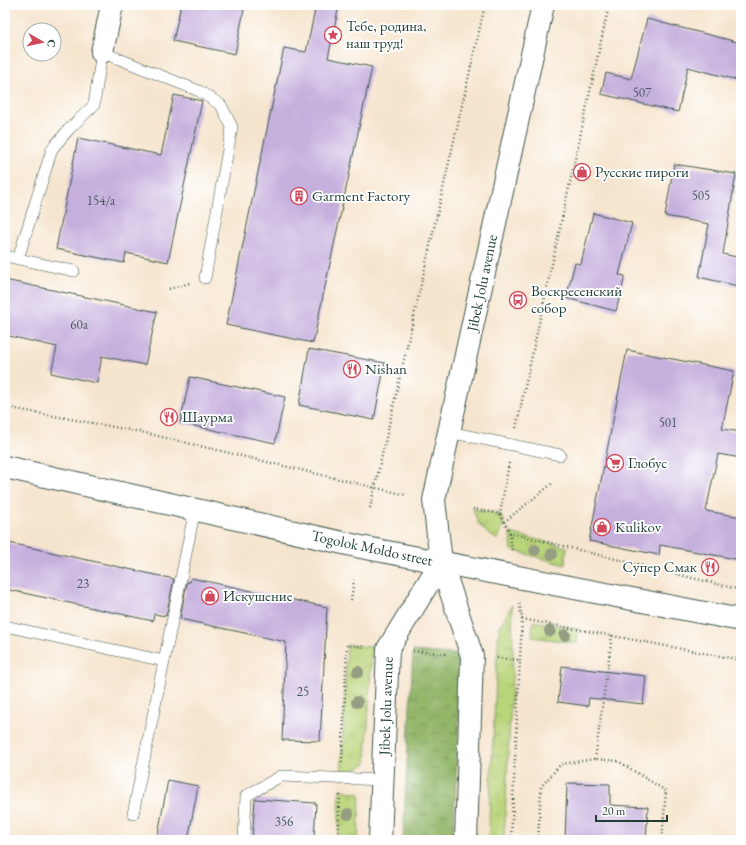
<svg xmlns="http://www.w3.org/2000/svg" width="746" height="845" font-family="'EB Garamond',serif">
  <style>
    .grass { fill: url(#grass-tufts); stroke: #6c8856 }
    .forest { fill: url(#forest-crowns); stroke: #597a4e }
    .building { fill: #c5afdd }
    .lines { fill: none; stroke-linecap: round; stroke-linejoin: round }
    .service-casing { stroke: #3f564b; stroke-width: 12 }
    .minor-casing { stroke: #3f564b; stroke-width: 24 }
    .secondary-casing { stroke: #3f564b; stroke-width: 24 }
    .primary-casing { stroke: #3f564b; stroke-width: 24 }
    .path { stroke: #3f564b; stroke-width: 2.5; stroke-dasharray: 1 3; stroke-linecap: butt }
    .service { stroke: #fff; stroke-width: 11 }
    .minor { stroke: #fff; stroke-width: 22 }
    .secondary { stroke: #fff; stroke-width: 22 }
    .primary { stroke: #fff; stroke-width: 22 }
    .tree { fill: #959e83 }
    .labels { text-anchor: middle; stroke-width: 3.5; stroke-linejoin: round; paint-order: stroke }
    .number-label { font-size: 13px; fill: #485a5e }
    .poi-label { font-size: 15px; fill: #1f3d34; stroke: #fff; text-anchor: start }
    .street-label { font-size: 15px; fill: #1f3d34; stroke: #fff }
  </style>
  <defs>
    <pattern id="grass-tufts" width="24" height="20" patternUnits="userSpaceOnUse"><rect width="24" height="20" fill="#bad479"/><path d="M3 7l-1-3M5 7V3M7 7l1-3M15 17l-1-3M17 17v-4M19 17l1-3" fill="none" stroke="#9fb769"/></pattern>
    <pattern id="forest-crowns" width="20" height="18" patternUnits="userSpaceOnUse"><rect width="20" height="18" fill="#93b669"/><path d="M2 6a3 3 0 1 1 6 0M12 15a3 3 0 1 1 6 0" fill="none" stroke="#779557"/></pattern>
  </defs>
  <rect width="100%" height="100%" fill="#fff"/>
  <filter id="ink" filterUnits="userSpaceOnUse"><feTurbulence type="fractalNoise" baseFrequency=".025" numOctaves="2"/><feDisplacementMap in="SourceGraphic" scale="8" xChannelSelector="R" yChannelSelector="G"/><feConvolveMatrix kernelMatrix="1 2 1 2 8 2 1 2 1" color-interpolation-filters="sRGB"/></filter>
  <filter id="wash" filterUnits="userSpaceOnUse"><feTurbulence type="fractalNoise" baseFrequency=".012" numOctaves="4" result="noise"/><feDisplacementMap in="SourceGraphic" scale="16" xChannelSelector="R" yChannelSelector="G"/><feGaussianBlur stdDeviation="0.9" result="paint"/><feColorMatrix in="noise" values="0 0 0 0 0 0 0 0 0 0 0 0 0 0 0 0 0 1.4 0 .05"/><feComposite in="paint" operator="in"/></filter>
  <g filter="url(#wash)">
    <rect width="100%" height="100%" fill="#f6e5ce"/>
    <!-- grass -->
    <g class="grass">
      <polygon points="473,509 500,514 504,522 498,540 487,533 478,523"/>
      <polygon points="510,533 567,547 565,565 512,550"/>
      <polygon points="512,605 513,659 504,840 488,840 497,658 499,628"/>
      <polygon points="533,621 579,629 577,643 532,637"/>
      <polygon points="347,645 372,647 366,763 341,779"/>
      <polygon points="340,789 360,794 358,840 338,840"/>
    </g>
    <!-- forest -->
    <polygon class="forest" points="413,651 462,655 453,840 403,840"/>
    <g id="blocks">
      <!-- building -->
      <g class="building">
        <polygon points="181,5 245,5 235,54 173,41"/>
        <polygon points="316,5 339,5 328,58 372,67 313,343 226,325 284,48 306,52"/>
        <polygon points="647,19 741,43 741,81 688,67 678,112 601,94 606,73 631,79"/>
        <polygon points="174,95 202,101 168,262 126,253 124,263 56,249 78,138 161,155"/>
        <polygon points="674,164 736,174 723,254 741,258 741,272 738,286 699,277 709,224 665,216"/>
        <polygon points="593,213 632,223 619,275 625,276 616,311 566,298 575,263 581,264"/>
        <polygon points="5,280 157,312 145,365 102,356 97,383 51,373 57,347 5,335"/>
        <polygon points="309,349 385,363 374,420 299,405"/>
        <polygon points="627,350 734,371 722,429 741,432 741,458 718,454 706,511 741,517 741,560 660,545 659,555 589,541"/>
        <polygon points="190,377 285,397 275,443 180,423"/>
        <polygon points="5,542 174,579 166,616 154,614 153,621 5,589"/>
        <polygon points="191,578 327,607 320,741 282,740 286,642 180,619 187,582 190,582"/>
        <polygon points="562,666 593,670 646,676 643,704 589,698 588,706 558,702"/>
        <polygon points="168,780 198,786 188,840 157,840"/>
        <polygon points="567,783 610,784 610,805 648,807 646,840 565,840"/>
        <polygon points="255,799 316,803 314,840 252,840"/>
      </g>
    </g>
  </g>
  <g filter="url(#ink)">
    <use href="#blocks" fill-opacity="0" stroke="#3f564b" stroke-width="1"/>
    <g class="lines">
      <!-- service casing -->
      <g class="service-casing">
        <g id="service">
          <polyline points="5,256 74,271"/>
          <polyline points="18,259 52,149 69,129 94,105 102,52 199,91 221,105 232,127 205,278"/>
          <polyline points="449,432 560,455"/>
          <polyline points="5,626 164,661"/>
          <polyline points="133,814 195,509"/>
          <polyline points="244,840 246,796 281,776 383,780"/>
        </g>
      </g>
      <!-- minor casing -->
      <g class="minor-casing">
        <polyline id="minor" points="102,52 112,5"/>
      </g>
      <!-- secondary casing -->
      <g class="secondary-casing">
        <polyline id="secondary" points="5,467 361,547 741,620"/>
      </g>
      <!-- primary casing -->
      <g class="primary-casing">
        <g id="primary">
          <polyline points="380,840 388,649 441,562"/>
          <polyline points="466,840 472,656 441,562 434,500 543,5"/>
        </g>
      </g>
      <!-- path -->
      <g class="path">
        <polyline points="169,289 190,283"/>
        <polyline points="5,407 141,432 406,495"/>
        <polyline points="516,428 609,5"/>
        <polyline points="509,463 500,514 510,533 741,590"/>
        <polyline points="370,508 485,5"/>
        <polyline points="473,509 500,514"/>
        <polyline points="504,522 554,482"/>
        <polyline points="510,533 512,550"/>
        <polyline points="351,600 354,580"/>
        <polyline points="522,619 741,660"/>
        <polyline points="413,651 448,654"/>
        <polyline points="497,658 520,660"/>
        <polyline points="595,759 612,635"/>
        <polyline points="342,762 347,645 365,647"/>
        <polyline points="338,840 340,795"/>
        <polyline points="511,840 522,619 519,601"/>
        <polyline points="538,840 541,787 561,764 595,759 618,761 666,791 662,840"/>
      </g>
      <!-- service -->
      <use href="#service" class="service"/>
      <!-- minor -->
      <use href="#minor" class="minor"/>
      <!-- secondary -->
      <use href="#secondary" class="secondary"/>
      <!-- primary -->
      <use href="#primary" class="primary"/>
    </g>
    <!-- trees -->
    <g class="tree">
      <circle cx="535" cy="550" r="6"/>
      <circle cx="552" cy="554" r="6"/>
      <circle cx="550" cy="631" r="6"/>
      <circle cx="565" cy="635" r="6"/>
      <circle cx="358" cy="672" r="6"/>
      <circle cx="357" cy="702" r="6"/>
      <circle cx="348" cy="814" r="6"/>
    </g>
  </g>
  <!-- icons -->
  <defs>
    <g id="sight-ring" transform="scale(0.9)"><circle r="9.5" fill="#fff" stroke="#d1495b" stroke-width="1.5"/><path d="M0-6L1.8-2.2L6-1.7L2.9 1.2L3.7 5.4L0 3.3L-3.7 5.4L-2.9 1.2L-6-1.7L-1.8-2.2Z" fill="#d1495b"/></g>
    <g id="shop-ring" transform="scale(0.9)"><circle r="9.5" fill="#fff" stroke="#d1495b" stroke-width="1.5"/><path d="M-5-2.5h2.3a2.7 3.5 0 0 1 5.4 0H5L5.5 6h-11ZM-1.5-2.5h3a1.5 2.3 0 0 0-3 0Z" fill="#d1495b"/></g>
    <g id="building-ring" transform="scale(0.9)"><circle r="9.5" fill="#fff" stroke="#d1495b" stroke-width="1.5"/><path d="M-4-6H4V6H1V3H-1V6H-4ZM-2.5-4.3h1.7v1.8h-1.7ZM.8-4.3h1.7v1.8H.8ZM-2.5-1h1.7V.8h-1.7ZM.8-1h1.7V.8H.8Z" fill="#d1495b"/></g>
    <g id="bus-ring" transform="scale(0.9)"><circle r="9.5" fill="#fff" stroke="#d1495b" stroke-width="1.5"/><path d="M-5-6H5V4H4V6H2V4H-2V6H-4V4H-5ZM-3.5-4V0h7V-4ZM-3.5 1.2v1.5H-2V1.2ZM2 1.2v1.5H3.5V1.2Z" fill="#d1495b"/></g>
    <g id="restaurant-ring" transform="scale(0.9)"><circle r="9.5" fill="#fff" stroke="#d1495b" stroke-width="1.5"/><path d="M-5-6h1v4h1v-4h1v4h1v-4h1v5L-1.5 .5V6h-2V.5L-5-1ZM5-6V6H3V1.5H1.5Q1.5-4 5-6Z" fill="#d1495b"/></g>
    <g id="supermarket-ring" transform="scale(0.9)"><circle r="9.5" fill="#fff" stroke="#d1495b" stroke-width="1.5"/><path d="M-6-5.5h2.5l.6 2H6L4.5 2H-2.5L-4.4-4H-6ZM-1.5 3.2a1.3 1.3 0 1 0 .1 0ZM3 3.2a1.3 1.3 0 1 0 .1 0Z" fill="#d1495b"/></g>
  </defs>
  <g fill-rule="evenodd">
    <use href="#sight-ring" x="333" y="35"/>
    <use href="#shop-ring" x="582" y="172"/>
    <use href="#building-ring" x="299" y="196"/>
    <use href="#bus-ring" x="518" y="300"/>
    <use href="#restaurant-ring" x="352" y="369"/>
    <use href="#restaurant-ring" x="169" y="417"/>
    <use href="#supermarket-ring" x="615" y="463"/>
    <use href="#shop-ring" x="602" y="527"/>
    <use href="#restaurant-ring" x="710" y="567"/>
    <use href="#shop-ring" x="210" y="596"/>
  </g>
  <g class="labels">
    <!-- number labels -->
    <g class="number-label">
      <text x="642" y="97">507</text>
      <text x="701" y="200">505</text>
      <text x="101" y="205">154/а</text>
      <text x="79" y="329">60а</text>
      <text x="668" y="427">501</text>
      <text x="83" y="588">23</text>
      <text x="303" y="696">25</text>
      <text x="284" y="826">356</text>
    </g>
    <!-- poi labels -->
    <g class="poi-label">
      <text x="346" y="31">Тебе, родина,<tspan x="346" dy="17">наш труд!</tspan></text>
      <text x="595" y="177">Русские пироги</text>
      <text x="312" y="201">Garment Factory</text>
      <text x="531" y="296">Воскресенский<tspan x="531" dy="17">собор</tspan></text>
      <text x="365" y="374">Nishan</text>
      <text x="182" y="422">Шаурма</text>
      <text x="628" y="468">Глобус</text>
      <text x="615" y="532">Kulikov</text>
      <text x="697" y="572" text-anchor="end">Супер Смак</text>
      <text x="223" y="601">Искушение</text>
    </g>
    <!-- street labels -->
    <g class="street-label">
      <text transform="translate(482 283) rotate(-78)" y="5">Jibek Jolu avenue</text>
      <text transform="translate(372 548) rotate(12)" y="5">Togolok Moldo street</text>
      <text transform="translate(386 706) rotate(-88)" y="5">Jibek Jolu avenue</text>
    </g>
  </g>
  <!-- margin -->
  <rect width="746" height="845" fill="none" stroke="#fff" stroke-width="20"/>
  <!-- north arrow -->
  <g transform="translate(42 42) rotate(99)"><circle r="19" fill="#ffffff" stroke="#a5b1ae"/>
  <path d="M0-3L7 15L0 10L-7 15Z" fill="#d1495b"/>
  <text y="-6" font-size="11" font-weight="bold" text-anchor="middle" fill="#1f3d34">С</text>
  </g>
  <!-- scale -->
  <path d="M596 815v6h71v-6" fill="none" stroke="#1f3d34" stroke-width="2"/>
  <text x="602" y="815" font-size="12" fill="#1f3d34" stroke="#ffffff" stroke-width="3" paint-order="stroke">20 m</text>
</svg>
